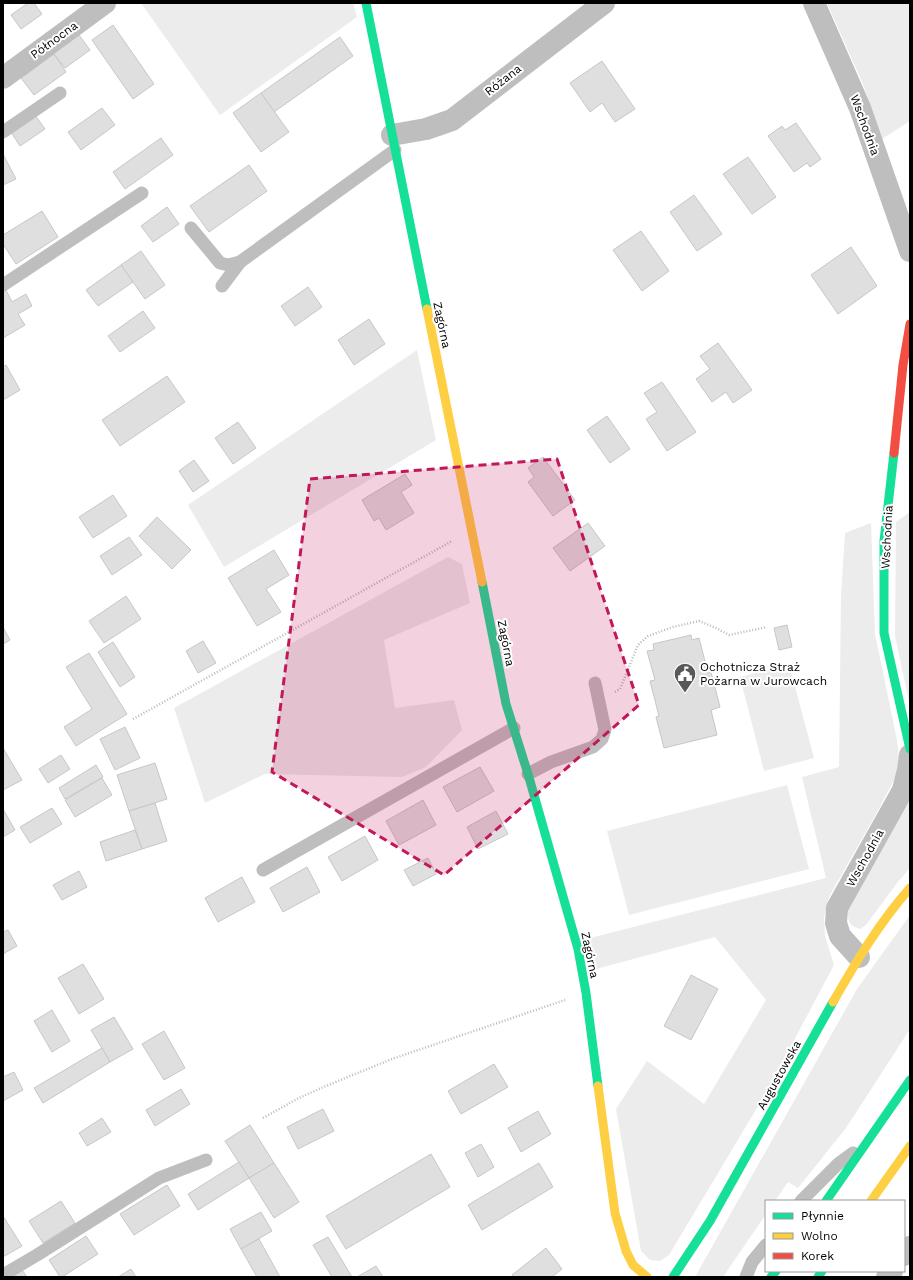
<svg xmlns="http://www.w3.org/2000/svg" width="913" height="1280" font-family="'Work Sans',sans-serif">
  <style>
    .green { fill: #ececec }
    .building { fill: #dfdfdf; stroke: #c7c7c7 }
    .lines { fill: none; stroke-linecap: round; stroke-linejoin: round }
    .path { stroke: #b9b9b9; stroke-width: 2.5; stroke-dasharray: 1 2; stroke-linecap: butt }
    .lane { stroke: #bebebe; stroke-width: 13 }
    .street { stroke: #bebebe; stroke-width: 22 }
    .fast { stroke: #16e098; stroke-width: 9 }
    .slow { stroke: #ffcf43; stroke-width: 9 }
    .jam { stroke: #f24e42; stroke-width: 9 }
    .marked { fill: #c2185b; fill-opacity: 0.2; stroke: #c2185b; stroke-width: 3; stroke-dasharray: 8 5; stroke-linejoin: round }
    .labels { text-anchor: middle; stroke-width: 4; stroke-linejoin: round; paint-order: stroke }
    .street-label { font-size: 12px; fill: #000; stroke: #fff }
    .poi-label { font-size: 12px; fill: #000; stroke: #fff; text-anchor: start }
  </style>
  <rect width="100%" height="100%" fill="#fff"/>
  <!-- green -->
  <g class="green">
    <polygon points="141,3 353,3 357,17 220,115"/>
    <polygon points="827,3 910,3 910,121 882,139 863,84"/>
    <polygon points="417,350 436,440 224,567 188,505"/>
    <polygon points="910,512 910,706 895,636 896,522"/>
    <polygon points="871,523 875,634 897,740 899,757 896,776 876,814 829,897 824,917 825,936 834,965 766,1093 669,1255 660,1261 650,1260 641,1251 616,1109 647,1061 704,1104 766,1000 715,937 596,969 590,938 826,878 802,777 839,767 841,596 845,533"/>
    <polygon points="448,557 462,564 470,603 384,640 395,708 454,700 462,730 426,767 402,777 265,774 205,803 174,708"/>
    <polygon points="789,664 814,758 764,771 740,677"/>
    <polygon points="787,785 809,869 629,915 607,831"/>
    <path d="M910 801V868L897 883 866 925 860 929C849 925 849 923 847 911Z"/>
    <polygon points="910,915 910,1029 846,1128 798,1188 788,1182 775,1201 766,1201 766,1214 723,1277 695,1277 857,989"/>
  </g>
  <!-- building -->
  <g class="building">
    <polygon points="28,3 34,3 42,14 21,29 11,15"/>
    <polygon points="113,25 154,84 133,99 92,40"/>
    <polygon points="79,35 90,50 65,68 53,53"/>
    <polygon points="340,37 353,56 274,112 261,93"/>
    <polygon points="54,54 66,72 34,95 21,78"/>
    <polygon points="602,61 635,109 615,122 602,103 590,112 570,83"/>
    <polygon points="261,93 289,132 261,152 233,113"/>
    <polygon points="102,108 115,125 81,150 68,132"/>
    <polygon points="35,115 45,129 20,146 11,132"/>
    <polygon points="796,123 821,159 810,167 807,163 794,172 768,136 782,126 785,130"/>
    <polygon points="161,138 173,155 125,189 113,172"/>
    <polygon points="3,154 16,179 3,185"/>
    <polygon points="748,157 776,197 752,214 723,174"/>
    <polygon points="249,165 267,191 209,232 190,206"/>
    <polygon points="694,195 722,234 697,251 670,212"/>
    <polygon points="167,207 179,224 153,242 141,226"/>
    <polygon points="42,211 58,237 16,264 3,244 3,235"/>
    <polygon points="641,231 669,271 642,291 613,250"/>
    <polygon points="851,247 877,286 838,314 811,275"/>
    <polygon points="141,251 165,285 145,299 121,265"/>
    <polygon points="121,265 133,282 98,306 86,290"/>
    <polygon points="308,287 322,307 295,326 281,306"/>
    <polygon points="6,290 12,302 26,294 32,306 18,314 25,325 3,338 3,292"/>
    <polygon points="143,311 155,328 120,352 108,336"/>
    <polygon points="369,319 385,344 354,365 338,340"/>
    <polygon points="718,343 752,390 733,403 726,392 712,402 696,379 710,369 700,356"/>
    <polygon points="6,365 20,390 3,400 3,367"/>
    <polygon points="167,376 185,402 120,446 102,420"/>
    <polygon points="662,382 696,432 667,451 646,419 657,412 644,393"/>
    <polygon points="607,416 630,449 610,463 587,430"/>
    <polygon points="238,422 256,448 233,464 215,438"/>
    <polygon points="543,457 575,500 553,516 528,482 534,477 528,468"/>
    <polygon points="194,460 209,481 193,492 179,471"/>
    <polygon points="405,474 412,485 401,492 414,513 386,530 379,518 374,521 362,500"/>
    <polygon points="113,495 127,516 93,538 79,517"/>
    <polygon points="157,517 191,550 172,569 139,536"/>
    <polygon points="588,523 605,546 570,571 553,548"/>
    <polygon points="129,537 142,555 112,575 100,556"/>
    <polygon points="274,550 289,575 266,589 281,612 257,626 228,578"/>
    <polygon points="126,596 141,619 104,643 89,621"/>
    <polygon points="787,625 792,647 779,650 774,628"/>
    <polygon points="3,627 10,640 3,644"/>
    <polygon points="691,635 692,640 699,638 708,673 711,672 720,707 711,710 717,735 664,748 656,717 659,716 650,681 655,680 647,651 654,650 653,644"/>
    <polygon points="203,641 216,663 198,673 186,651"/>
    <polygon points="113,642 135,677 120,687 98,652"/>
    <polygon points="89,653 127,714 76,746 64,727 92,709 66,667"/>
    <polygon points="125,727 140,758 115,770 100,739"/>
    <polygon points="3,748 22,780 3,790"/>
    <polygon points="61,755 70,769 48,783 39,769"/>
    <polygon points="155,763 167,799 129,811 117,775"/>
    <polygon points="96,765 103,777 65,799 59,788"/>
    <polygon points="480,767 494,791 457,812 443,787"/>
    <polygon points="102,778 112,795 75,817 65,800"/>
    <polygon points="423,800 436,825 399,845 386,821"/>
    <polygon points="155,803 167,841 142,849 129,811"/>
    <polygon points="52,808 62,824 30,843 20,827"/>
    <polygon points="3,809 15,830 3,837"/>
    <polygon points="496,811 508,834 478,849 467,827"/>
    <polygon points="135,830 142,849 106,861 100,842"/>
    <polygon points="365,836 378,860 342,881 328,857"/>
    <polygon points="428,858 436,874 413,886 404,870"/>
    <polygon points="307,867 320,892 283,912 270,888"/>
    <polygon points="79,871 87,887 62,900 53,885"/>
    <polygon points="242,877 255,902 218,922 205,898"/>
    <polygon points="8,930 17,946 3,954 3,932"/>
    <polygon points="83,964 104,999 79,1014 58,978"/>
    <polygon points="691,975 718,989 691,1040 664,1026"/>
    <polygon points="52,1010 70,1041 52,1052 34,1021"/>
    <polygon points="114,1017 133,1049 110,1062 91,1030"/>
    <polygon points="164,1031 185,1068 164,1080 142,1044"/>
    <polygon points="102,1048 110,1062 43,1103 34,1088"/>
    <polygon points="494,1064 508,1087 461,1114 448,1091"/>
    <polygon points="14,1072 23,1090 3,1101 3,1077"/>
    <polygon points="181,1089 190,1104 155,1126 146,1110"/>
    <polygon points="323,1109 334,1131 298,1149 287,1127"/>
    <polygon points="538,1111 551,1134 521,1152 508,1128"/>
    <polygon points="102,1118 111,1132 87,1146 79,1133"/>
    <polygon points="250,1125 274,1163 249,1178 225,1141"/>
    <polygon points="481,1144 494,1167 478,1177 465,1153"/>
    <polygon points="431,1154 450,1187 346,1249 326,1216"/>
    <polygon points="239,1162 249,1178 198,1210 188,1194"/>
    <polygon points="274,1163 299,1202 274,1218 249,1178"/>
    <polygon points="539,1163 553,1187 482,1230 468,1205"/>
    <polygon points="167,1185 180,1206 134,1235 120,1214"/>
    <polygon points="61,1201 75,1223 43,1243 29,1221"/>
    <polygon points="261,1212 272,1231 241,1249 230,1229"/>
    <polygon points="3,1216 22,1246 3,1257"/>
    <polygon points="86,1236 98,1254 62,1277 60,1277 49,1260"/>
    <polygon points="328,1237 352,1277 332,1277 313,1245"/>
    <polygon points="259,1239 280,1277 257,1277 241,1249"/>
    <polygon points="546,1248 562,1269 552,1277 513,1277 512,1275"/>
    <polygon points="376,1266 383,1277 357,1277"/>
    <polygon points="131,1269 136,1277 118,1277"/>
    <polygon points="22,1270 27,1277 11,1277"/>
  </g>
  <g class="lines">
    <!-- path -->
    <g class="path">
      <polyline points="615,692 620,689 638,645 648,636 673,627 699,621 716,628 729,635 767,627"/>
      <polyline points="133,719 452,541"/>
      <polyline points="263,1118 297,1099 321,1088 392,1059 565,1000"/>
    </g>
    <!-- lane -->
    <g class="lane">
      <polyline points="3,132 60,93"/>
      <polyline points="191,228 220,263 228,265 240,262 395,150"/>
      <polyline points="3,285 142,193"/>
      <polyline points="222,286 240,262"/>
      <polyline points="528,774 551,762 593,747 602,739 605,730 595,683"/>
      <polyline points="263,870 514,728"/>
      <polyline points="801,1201 838,1164 853,1153"/>
      <polyline points="3,1275 37,1255 159,1178 206,1160"/>
      <polyline points="746,1277 752,1262 766,1245"/>
    </g>
    <!-- street -->
    <g class="street">
      <polyline points="814,3 860,108 910,251"/>
      <polyline points="3,78 105,3"/>
      <polyline points="392,135 426,129 452,120 604,3"/>
      <polyline points="859,957 840,936 836,923 837,908 903,790 908,770 910,755"/>
      <polyline points="904,1255 910,1247"/>
      <polyline points="887,1277 892,1271"/>
    </g>
    <!-- fast -->
    <g class="fast">
      <polyline points="366,3 427,309"/>
      <polyline points="894,453 884,541 884,633 910,749"/>
      <polyline points="482,582 506,704 528,774 578,949 586,993 598,1086"/>
      <polyline points="826,1201 910,1080"/>
      <polyline points="673,1277 710,1221 833,1002"/>
      <polyline points="771,1277 776,1271"/>
      <polyline points="818,1277 822,1271"/>
    </g>
    <!-- slow -->
    <g class="slow">
      <polyline points="427,309 482,582"/>
      <path d="M833 1002C856 962 879 923 910 888"/>
      <polyline points="598,1086 615,1213 626,1251 633,1265 647,1277"/>
      <polyline points="871,1201 910,1146"/>
    </g>
    <!-- jam -->
    <polyline class="jam" points="894,453 903,365 910,324"/>
  </g>
  <!-- marked area -->
  <path class="marked" d="M557 459 639 705 444 875 272 772 310 479Z"/>
  <!-- icons -->
  <defs>
    <g id="civic-pin" transform="scale(1.15)"><path d="M0 17L-7.5 6A9.5 9.5 0 1 1 7.5 6Z" fill="#595959" stroke="#fff"/><path d="M-.6-6.5H3V-4.5H.6V-3L4-1V1h2V6H-6V1h2V-1L-.6-3ZM-1.2 2.5V6h2.4V2.5Z" fill="#fff"/></g>
  </defs>
  <g fill-rule="evenodd">
    <use href="#civic-pin" x="685" y="674"/>
  </g>
  <g class="labels">
    <!-- street labels -->
    <g class="street-label">
      <text transform="translate(54 40) rotate(-36)" y="4">Północna</text>
      <text transform="translate(503 80) rotate(-38)" y="4">Różana</text>
      <text transform="translate(865 125) rotate(70)" y="4">Wschodnia</text>
      <text transform="translate(442 325) rotate(78)" y="4">Zagórna</text>
      <text transform="translate(887 537) rotate(-87)" y="4">Wschodnia</text>
      <text transform="translate(506 643) rotate(79)" y="4">Zagórna</text>
      <text transform="translate(865 858) rotate(-61)" y="4">Wschodnia</text>
      <text transform="translate(590 955) rotate(78)" y="4">Zagórna</text>
      <text transform="translate(779 1075) rotate(-61)" y="4">Augustowska</text>
    </g>
    <!-- poi labels -->
    <g class="poi-label">
      <text x="700" y="671">Ochotnicza Straż<tspan x="700" dy="14">Pożarna w Jurowcach</tspan></text>
    </g>
  </g>
  <!-- border -->
  <rect width="913" height="1280" fill="none" stroke="#000000" stroke-width="8"/>
  <!-- legend -->
  <rect x="765" y="1200" width="140" height="72" fill="#ffffff" stroke="#999999"/>
  <rect x="773" y="1213" width="20" height="6" fill="#16e098" stroke="#999999"/>
  <text x="801" y="1220" font-size="12" fill="#000000">Płynnie</text>
  <rect x="773" y="1233" width="20" height="6" fill="#ffcf43" stroke="#999999"/>
  <text x="801" y="1240" font-size="12" fill="#000000">Wolno</text>
  <rect x="773" y="1253" width="20" height="6" fill="#f24e42" stroke="#999999"/>
  <text x="801" y="1260" font-size="12" fill="#000000">Korek</text>
</svg>
